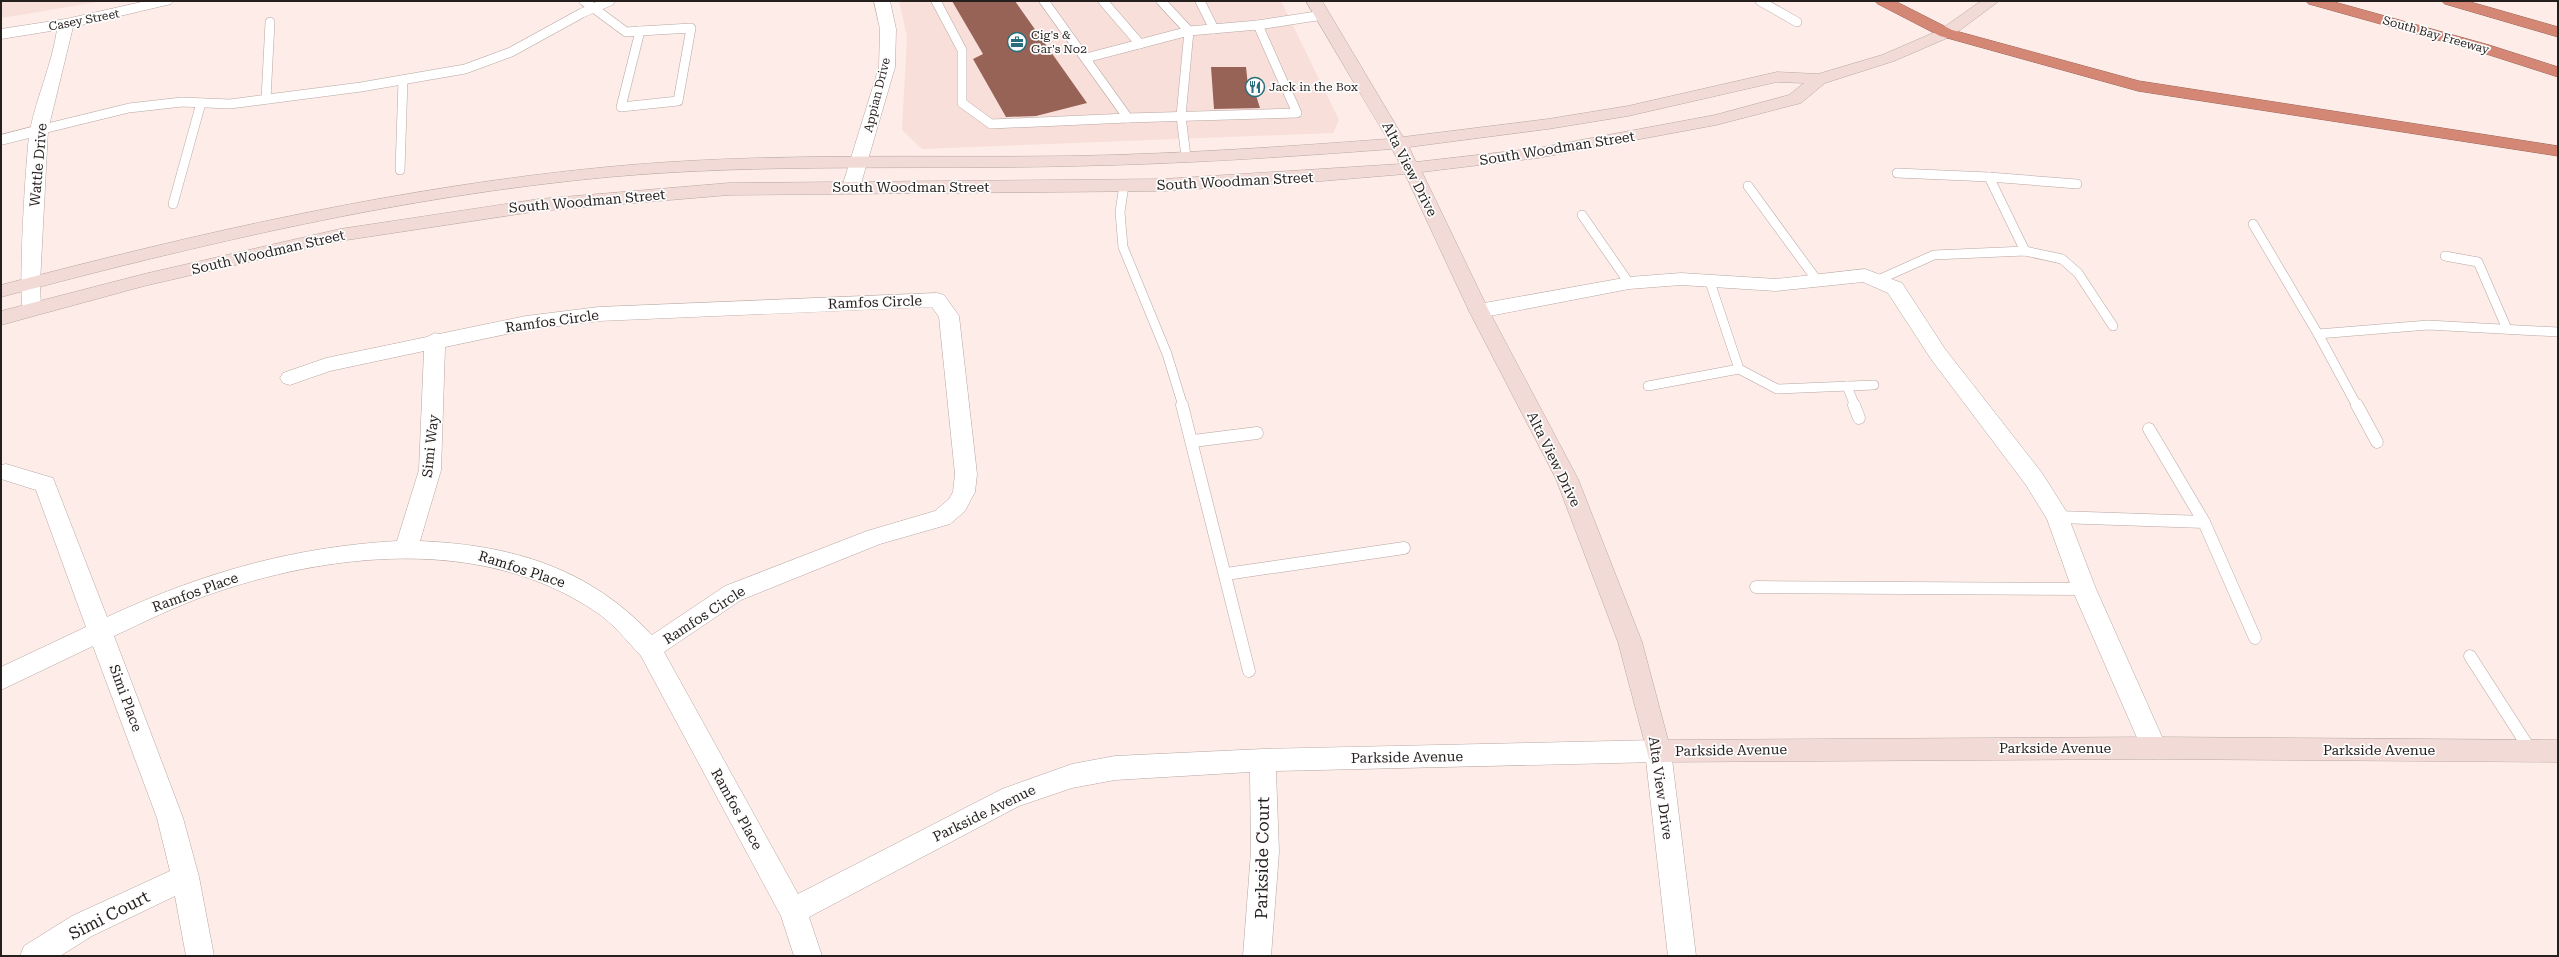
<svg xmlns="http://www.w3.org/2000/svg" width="2559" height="957" font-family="'Roboto Serif',serif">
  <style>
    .built { fill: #f9dfd9 }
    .building { fill: #976357 }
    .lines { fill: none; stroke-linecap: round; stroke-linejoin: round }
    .service-far1-casing { stroke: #b7a7a3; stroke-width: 10 }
    .service-casing { stroke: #b7a7a3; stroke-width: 13 }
    .minor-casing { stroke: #b7a7a3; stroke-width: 1 }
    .tertiary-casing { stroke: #b7a7a3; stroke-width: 1 }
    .secondary-casing { stroke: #b7a7a3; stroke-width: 1 }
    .motorway-casing { stroke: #976356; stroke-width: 1 }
    .service-far1 { stroke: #fff; stroke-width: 9 }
    .service { stroke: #fff; stroke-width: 12 }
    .minor { fill: #fff; fill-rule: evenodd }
    .tertiary { fill: #fff; fill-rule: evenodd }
    .secondary { fill: #f2dbd6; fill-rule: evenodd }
    .motorway { fill: #d48775; fill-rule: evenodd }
    .labels { text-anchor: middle; stroke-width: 3.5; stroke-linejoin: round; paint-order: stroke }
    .far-street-label { font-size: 12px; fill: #251f1d; stroke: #fdfdfd }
    .far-poi-label { font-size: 12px; fill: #251f1d; stroke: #fdfdfd; text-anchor: start }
    .street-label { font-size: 14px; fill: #251f1d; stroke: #fdfdfd }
    .near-street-label { font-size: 17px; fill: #251f1d; stroke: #fdfdfd }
  </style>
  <rect width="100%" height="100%" fill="#fdece8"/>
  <!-- built -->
  <g class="built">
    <polygon points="1,1 104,1 1,18"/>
    <polygon points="899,1 1281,1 1339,120 1333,133 922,149 902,130 907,36"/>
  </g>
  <!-- building -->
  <g class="building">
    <polygon points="952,1 1015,1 1087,103 1036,116 1006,117 973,59 983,54"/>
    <polygon points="1211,67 1246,67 1248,86 1253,86 1260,108 1214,109"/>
  </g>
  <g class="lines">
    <!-- service-far1 casing -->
    <g class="service-far1-casing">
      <g id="service-far1">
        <polyline points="584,1 626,32 640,31"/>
        <polyline points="936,1 962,50 962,103 991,124 1128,118"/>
        <polyline points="1044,1 1128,118 1297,113 1258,25 1323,15"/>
        <polyline points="1103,1 1140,44"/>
        <polyline points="1200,1 1214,29"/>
        <polyline points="1760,1 1797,22"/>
        <polygon points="691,28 678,101 621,107 640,31"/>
        <polyline points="1086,58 1189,31 1161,1"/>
        <polyline points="266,99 270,22"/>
        <polyline points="39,130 129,108 182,102 230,104 361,87 465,69 511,52 582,13 610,1"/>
        <polyline points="1186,157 1181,116 1189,31 1258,25"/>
        <polyline points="400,170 403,80"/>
        <polyline points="1897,173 1989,177 2025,251"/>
        <polyline points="1989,177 2077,184"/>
        <polyline points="1124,185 1120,212 1123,247 1167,354 1183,406"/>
        <polyline points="1748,186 1816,279"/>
        <polyline points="173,204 201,103"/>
        <polyline points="1582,215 1629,283"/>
        <polyline points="2253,224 2318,334"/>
        <polyline points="2445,256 2478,262 2507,329"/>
        <polyline points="1878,280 1934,255 2025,251 2062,259 2078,273 2113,326"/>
        <polyline points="1739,369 1777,389 1874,385"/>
        <polyline points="1648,386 1739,369 1710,282"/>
        <polyline points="1847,386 1855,406"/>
        <polyline points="2357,406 2318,334 2428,325 2558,332"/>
      </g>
    </g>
    <!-- service casing -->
    <g class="service-casing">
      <g id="service">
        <polyline points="1182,405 1249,671"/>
        <polyline points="1854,405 1859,418"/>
        <polyline points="2357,405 2377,442"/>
        <polyline points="2149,429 2204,522"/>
        <polyline points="1193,441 1257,433"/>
        <polyline points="2058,517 2204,522 2255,638"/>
        <polyline points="1226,574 1404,548"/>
        <polyline points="1756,587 2084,589"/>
        <polyline points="2470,656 2531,751"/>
      </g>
    </g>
    <!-- minor casing -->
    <g class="minor-casing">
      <g id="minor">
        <polygon points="39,125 45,126 48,130 45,134 1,145 1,135"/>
        <polygon points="1865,269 1902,283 1945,349 2042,473 2066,511 2096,589 2167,748 2163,756 2154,759 2145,756 2072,589 2047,519 2026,485 1931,359 1888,293 1863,282 1776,291 1681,285 1629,289 1479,318 1472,316 1469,311 1472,306 1479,304 1629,277 1681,273 1776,279"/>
        <path d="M937 293 944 295 959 316 977 474 975 492 968 505 965 511 950 524 880 544 741 600 664 652 798 894 1002 789 1072 764 1115 756 1263 749 1658 740 1667 743 1671 751 1667 759 1658 762 1276 771 1279 852 1271 956H1243L1251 852 1250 772 1115 780 1072 788 1019 806 809 917 822 956H794L781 916 641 656C627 641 613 623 596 612 483 535 329 552 205 596 174 607 144 622 114 636L183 818 199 877 214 956H186L175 896 92 936 60 956H20L24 946 72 916 170 871 157 818 93 646 1 690V667L86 627 36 490 1 479V465L6 464 53 478 107 617C202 573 292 547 397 541L419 470 424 351 330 371 290 385 283 383 280 378 283 373 326 358 427 337 435 333 439 334 526 316 599 307ZM932 307 939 317 955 474 953 492 949 499 935 511 867 531 725 586 652 635C588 567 511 545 420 541L441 470 445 347 526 330 599 321Z"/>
      </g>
    </g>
    <!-- tertiary casing -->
    <g class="tertiary-casing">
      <g id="tertiary">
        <path d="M146 1H174L171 4 73 27 48 130 40 283 41 309 38 314 31 316 24 314C17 302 26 151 30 130 37 96 52 64 57 30L1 39V29L66 19Z"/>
        <polygon points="874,1 890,1 896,29 895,67 860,187 857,191 845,191 842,187 879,67 880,29"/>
        <polygon points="1658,740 1667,743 1671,751 1696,956 1668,956 1645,751 1649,743"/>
      </g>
    </g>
    <!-- secondary casing -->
    <g class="secondary-casing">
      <path id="secondary" d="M1306 1H1322L1403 137 1548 119 1628 106 1777 72 1818 74 1882 55 1940 30 1981 1H1999L1952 36 1894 61 1825 83 1801 103 1716 125 1538 158 1422 172 1489 311 1578 479 1642 642 1668 740 2154 737 2558 740V762L2154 759 1658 762 1649 759 1618 642 1556 479 1469 311 1405 174 1322 181 1163 191 729 195 539 211 340 241 144 286 1 325V311L144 274 340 229 539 199 729 183 1163 179 1400 164 1392 149C1286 157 1181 164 1075 166 920 170 764 163 609 177 403 196 201 244 1 297V285C202 232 400 187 607 167 761 152 917 158 1071 156 1177 154 1282 147 1387 139ZM1777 82 1804 83 1789 95 1715 115 1538 148 1416 162 1409 147 1548 129 1628 116Z"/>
    </g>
    <!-- motorway casing -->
    <g class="motorway-casing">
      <g id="motorway">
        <polygon points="1875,1 1895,1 1952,30 2139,81 2558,146 2558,156 2138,91 1940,36 1878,4"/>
        <polygon points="2306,1 2331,1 2489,45 2558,67 2558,77 2477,51 2309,4"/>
        <polygon points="2442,1 2467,1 2558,27 2558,37 2445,4"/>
      </g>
    </g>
    <!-- service-far1 -->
    <use href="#service-far1" class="service-far1"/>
    <!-- service -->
    <use href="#service" class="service"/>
    <!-- minor -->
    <use href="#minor" class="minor"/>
    <!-- tertiary -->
    <use href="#tertiary" class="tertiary"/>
    <!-- secondary -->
    <use href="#secondary" class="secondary"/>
    <!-- motorway -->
    <use href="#motorway" class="motorway"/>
  </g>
  <!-- icons -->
  <defs>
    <g id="office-ring" transform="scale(1)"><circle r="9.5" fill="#fdfdfd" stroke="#286e7c" stroke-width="1.5"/><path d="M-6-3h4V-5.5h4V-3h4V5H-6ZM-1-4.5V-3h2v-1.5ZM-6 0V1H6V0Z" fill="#286e7c"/></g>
    <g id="restaurant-ring" transform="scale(1)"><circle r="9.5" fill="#fdfdfd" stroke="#286e7c" stroke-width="1.5"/><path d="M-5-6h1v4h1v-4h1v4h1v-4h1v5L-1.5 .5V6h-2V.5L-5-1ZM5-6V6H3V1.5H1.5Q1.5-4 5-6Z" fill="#286e7c"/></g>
  </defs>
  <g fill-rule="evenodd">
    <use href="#office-ring" x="1017" y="42"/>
    <use href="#restaurant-ring" x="1255" y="87"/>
  </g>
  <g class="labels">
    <!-- far-street labels -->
    <g class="far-street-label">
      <text transform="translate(84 20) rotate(-11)" y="4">Casey Street</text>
      <text transform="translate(2436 35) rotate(16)" y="4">South Bay Freeway</text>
      <text transform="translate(877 95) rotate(-76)" y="4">Appian Drive</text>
    </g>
    <!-- far-poi labels -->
    <g class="far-poi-label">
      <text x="1031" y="39">Cig's &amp;<tspan x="1031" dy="14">Gar's No2</tspan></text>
      <text x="1269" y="91">Jack in the Box</text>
    </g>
    <!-- street labels -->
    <g class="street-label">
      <text transform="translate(1557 148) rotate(-9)" y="5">South Woodman Street</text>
      <text transform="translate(38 165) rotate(-85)" y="5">Wattle Drive</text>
      <text transform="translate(1410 169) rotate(63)" y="5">Alta View Drive</text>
      <text transform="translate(1235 181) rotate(-3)" y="5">South Woodman Street</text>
      <text x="911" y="192">South Woodman Street</text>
      <text transform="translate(587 201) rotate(-5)" y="5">South Woodman Street</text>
      <text transform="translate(268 252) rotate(-13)" y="5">South Woodman Street</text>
      <text transform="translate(875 302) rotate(-2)" y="5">Ramfos Circle</text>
      <text transform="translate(552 321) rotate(-8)" y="5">Ramfos Circle</text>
      <text transform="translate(430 446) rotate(-84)" y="5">Simi Way</text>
      <text transform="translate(1554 459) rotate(64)" y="5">Alta View Drive</text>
      <text transform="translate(522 569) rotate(18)" y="5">Ramfos Place</text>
      <text transform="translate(195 592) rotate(-20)" y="5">Ramfos Place</text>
      <text transform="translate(704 615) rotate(-33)" y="5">Ramfos Circle</text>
      <text transform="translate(126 698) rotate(70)" y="5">Simi Place</text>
      <text x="2055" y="753">Parkside Avenue</text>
      <text transform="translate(1731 750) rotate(-1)" y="5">Parkside Avenue</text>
      <text x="2379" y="755">Parkside Avenue</text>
      <text transform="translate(1407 757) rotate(-1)" y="5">Parkside Avenue</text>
      <text transform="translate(1661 788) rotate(82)" y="5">Alta View Drive</text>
      <text transform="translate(737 809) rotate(61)" y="5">Ramfos Place</text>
      <text transform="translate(984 813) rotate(-26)" y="5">Parkside Avenue</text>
    </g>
    <!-- near-street labels -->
    <g class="near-street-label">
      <text transform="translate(1262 858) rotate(-89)" y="6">Parkside Court</text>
      <text transform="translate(109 915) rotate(-27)" y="6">Simi Court</text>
    </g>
  </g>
  <!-- border -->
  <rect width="2559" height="957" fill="none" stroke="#251f1d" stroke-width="4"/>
</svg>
